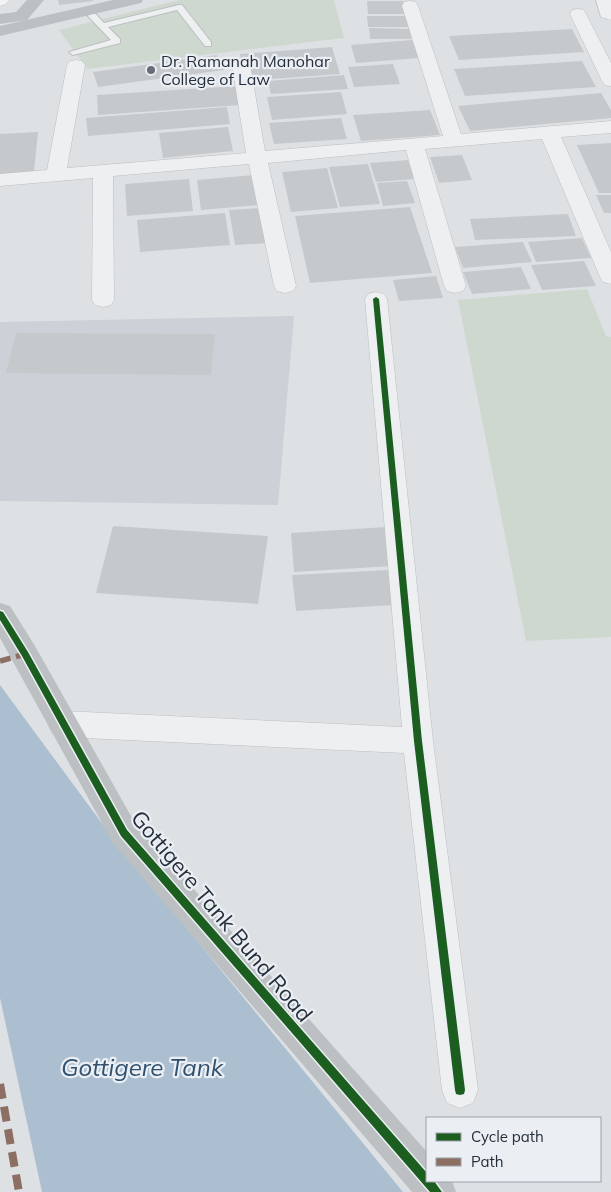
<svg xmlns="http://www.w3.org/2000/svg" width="611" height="1192" font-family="Mulish,sans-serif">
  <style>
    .built { fill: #ccd1d7 }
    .green { fill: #cfd8cf }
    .water { fill: #acbfd0 }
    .building { fill: #c6c9cc }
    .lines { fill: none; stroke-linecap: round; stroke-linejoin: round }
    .lane-casing { stroke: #bcbfc2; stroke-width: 2 }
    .street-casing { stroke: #bcbfc2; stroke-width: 1 }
    .primary-casing { stroke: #babec2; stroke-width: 1 }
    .lane { fill: #edeff0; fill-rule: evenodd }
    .street { fill: #edeff0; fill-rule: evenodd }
    .secondary { fill: #bcc0c3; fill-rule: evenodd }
    .primary { fill: #f2f4f4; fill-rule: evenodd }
    .quiet-far1 { stroke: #8d6e63; stroke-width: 5.5; stroke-dasharray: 11 5.5; stroke-linecap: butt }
    .quiet { stroke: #8d6e63; stroke-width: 8; stroke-dasharray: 15 8; stroke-linecap: butt }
    .cycleway-casing { stroke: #ebeff4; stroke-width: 3 }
    .cycleway { fill: #1b5e20; fill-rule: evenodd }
    .poi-dot { fill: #666d77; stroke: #ebeff4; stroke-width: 2 }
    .labels { text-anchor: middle; stroke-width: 4.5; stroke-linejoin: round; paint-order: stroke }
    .far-poi-label { font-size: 16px; fill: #252f3c; stroke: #ebeff4; text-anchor: start }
    .near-street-label { font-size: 22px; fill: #252f3c; stroke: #ebeff4 }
    .near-water-label { font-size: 24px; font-style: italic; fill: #305170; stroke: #ebeff4 }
  </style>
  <rect width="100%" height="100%" fill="#dee1e4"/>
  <!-- built -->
  <polygon class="built" points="294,316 278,505 0,501 0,322"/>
  <!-- green -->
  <g class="green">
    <polygon points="179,0 334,0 344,38 87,69 59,30"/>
    <polygon points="587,289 606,336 611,337 611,637 526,641 458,300"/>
  </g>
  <!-- water -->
  <polygon class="water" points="0,685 112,837 403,1192 42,1192 0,998"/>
  <!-- building -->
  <g class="building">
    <polygon points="58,0 93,0 93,1 59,5"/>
    <polygon points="367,1 403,1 404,14 368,14"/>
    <polygon points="367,16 409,16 411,27 368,27"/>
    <polygon points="369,28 410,29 411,39 370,39"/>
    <polygon points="572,29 584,52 459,60 449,36"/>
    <polygon points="412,40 419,58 356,63 351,45"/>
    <polygon points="332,47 340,74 245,81 240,54"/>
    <polygon points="217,55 224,70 98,87 93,72"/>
    <polygon points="582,61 596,87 465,96 454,69"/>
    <polygon points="393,64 400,84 354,87 348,67"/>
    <polygon points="344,75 348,89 271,94 268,81"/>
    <polygon points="236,86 240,105 98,115 97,95"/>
    <polygon points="341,92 347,114 272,120 267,97"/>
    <polygon points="601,93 611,110 611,118 470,131 458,106"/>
    <polygon points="227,107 230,124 88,136 86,118"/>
    <polygon points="430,110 440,135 361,141 353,115"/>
    <polygon points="341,118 347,139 274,144 269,123"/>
    <polygon points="228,127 233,151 163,158 159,133"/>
    <polygon points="38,132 34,172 0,174 0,134"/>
    <polygon points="611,143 611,193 599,193 577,145"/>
    <polygon points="462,155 472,180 439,183 430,157"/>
    <polygon points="408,160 414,179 376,182 370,163"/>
    <polygon points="368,164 380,204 340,207 329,167"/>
    <polygon points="327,168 338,208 291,212 282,172"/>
    <polygon points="254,175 260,205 201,210 197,180"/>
    <polygon points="189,179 193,211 127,216 125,184"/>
    <polygon points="407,181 415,203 383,206 377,183"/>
    <polygon points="596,195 611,195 611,213 604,213"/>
    <polygon points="410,207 432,273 310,283 295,216"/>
    <polygon points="262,208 269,243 235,245 229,210"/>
    <polygon points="225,213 230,245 140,252 137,220"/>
    <polygon points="568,214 576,236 475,240 470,219"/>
    <polygon points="582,238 591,258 536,262 528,242"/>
    <polygon points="523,242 532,262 463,268 455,247"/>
    <polygon points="584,261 596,286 542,290 531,265"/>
    <polygon points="521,267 531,289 472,294 463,272"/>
    <polygon points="436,276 443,298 399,301 393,280"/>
    <polygon points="16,333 215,334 211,375 6,373"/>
    <polygon points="113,526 268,536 258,604 96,593"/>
    <polygon points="386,527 392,566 294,572 291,533"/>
    <polygon points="388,570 393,605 296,611 292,575"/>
  </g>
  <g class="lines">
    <!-- lane casing -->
    <g class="lane-casing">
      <polygon id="lane" points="179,5 182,5 211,42 211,46 205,46 177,10 108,27 120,39 120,43 73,55 69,52 111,40 85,13 85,9 91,9 104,23"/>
    </g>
    <!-- street casing -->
    <g class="street-casing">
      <g id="street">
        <polygon points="596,0 611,0 611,20 601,17"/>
        <polygon points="410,1 416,2 418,6 461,134 611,121 611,133 561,137 611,252 611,284 603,282 600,277 542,139 425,149 466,286 463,291 455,293 447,291 444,286 406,150 268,163 296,286 293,291 285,293 277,291 274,286 249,164 113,176 114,300 111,305 103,307 95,305 92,300 93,178 0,186 0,174 47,170 67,65 70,61 76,60 82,61 85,65 67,168 246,153 232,65 235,61 241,60 247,61 250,65 265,151 443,136 402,6 404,2"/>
        <polygon points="578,9 584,10 586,14 611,63 611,86 605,85 602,81 570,14 572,10"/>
        <polygon points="376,292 384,294 387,299 433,741 478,1090 473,1103 460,1108 447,1103 442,1090 404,753 63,737 52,733 48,724 52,715 63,711 402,727 365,299 368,294"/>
      </g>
    </g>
    <!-- primary casing -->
    <g class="primary-casing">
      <polygon id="primary" points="0,0 9,0 6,4 0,6"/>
    </g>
    <!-- lane -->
    <use href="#lane" class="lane"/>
    <!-- street -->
    <use href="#street" class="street"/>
    <!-- secondary -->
    <g class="secondary">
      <polygon points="27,0 44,0 27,20 0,24 0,14 16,12"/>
      <polygon points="113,0 143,0 141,3 0,36 0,26"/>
      <polygon points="0,603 10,606 35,646 135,823 427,1152 427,1181 452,1181 456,1192 412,1192 113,843 0,638"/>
    </g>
    <!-- primary -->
    <use href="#primary" class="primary"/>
    <!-- quiet-far1 -->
    <polyline class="quiet-far1" points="0,661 25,654"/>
    <!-- quiet -->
    <polyline class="quiet" points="0,1084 19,1192"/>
    <!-- cycleway casing -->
    <g class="cycleway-casing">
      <g id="cycleway">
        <polygon points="376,297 379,299 422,741 465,1090 464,1094 460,1095 456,1094 455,1090 414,741 373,299"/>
        <polygon points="0,611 3,612 28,652 127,830 427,1173 427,1181 434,1181 442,1192 430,1192 121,836 22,656 0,620"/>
      </g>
    </g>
    <!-- cycleway -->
    <use href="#cycleway" class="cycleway"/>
  </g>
  <!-- markers -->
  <circle class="poi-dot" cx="151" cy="70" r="5"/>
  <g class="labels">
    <!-- far-poi labels -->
    <g class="far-poi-label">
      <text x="161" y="67">Dr. Ramanah Manohar<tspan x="161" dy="18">College of Law</tspan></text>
    </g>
    <!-- near-street labels -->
    <g class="near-street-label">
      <text transform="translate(222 916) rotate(50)" y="8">Gottigere Tank Bund Road</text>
    </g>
    <!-- near-water labels -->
    <g class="near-water-label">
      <text x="142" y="1076">Gottigere Tank</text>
    </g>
  </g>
  <!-- legend -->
  <rect x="426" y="1117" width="175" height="65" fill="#ebeff4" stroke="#9ca2aa"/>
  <rect x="436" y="1133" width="25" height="8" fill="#1b5e20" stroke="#9ca2aa"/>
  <text x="471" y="1142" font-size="15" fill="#252f3c">Cycle path</text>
  <rect x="436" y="1158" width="25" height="8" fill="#8d6e63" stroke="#9ca2aa"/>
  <text x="471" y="1167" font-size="15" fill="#252f3c">Path</text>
</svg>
